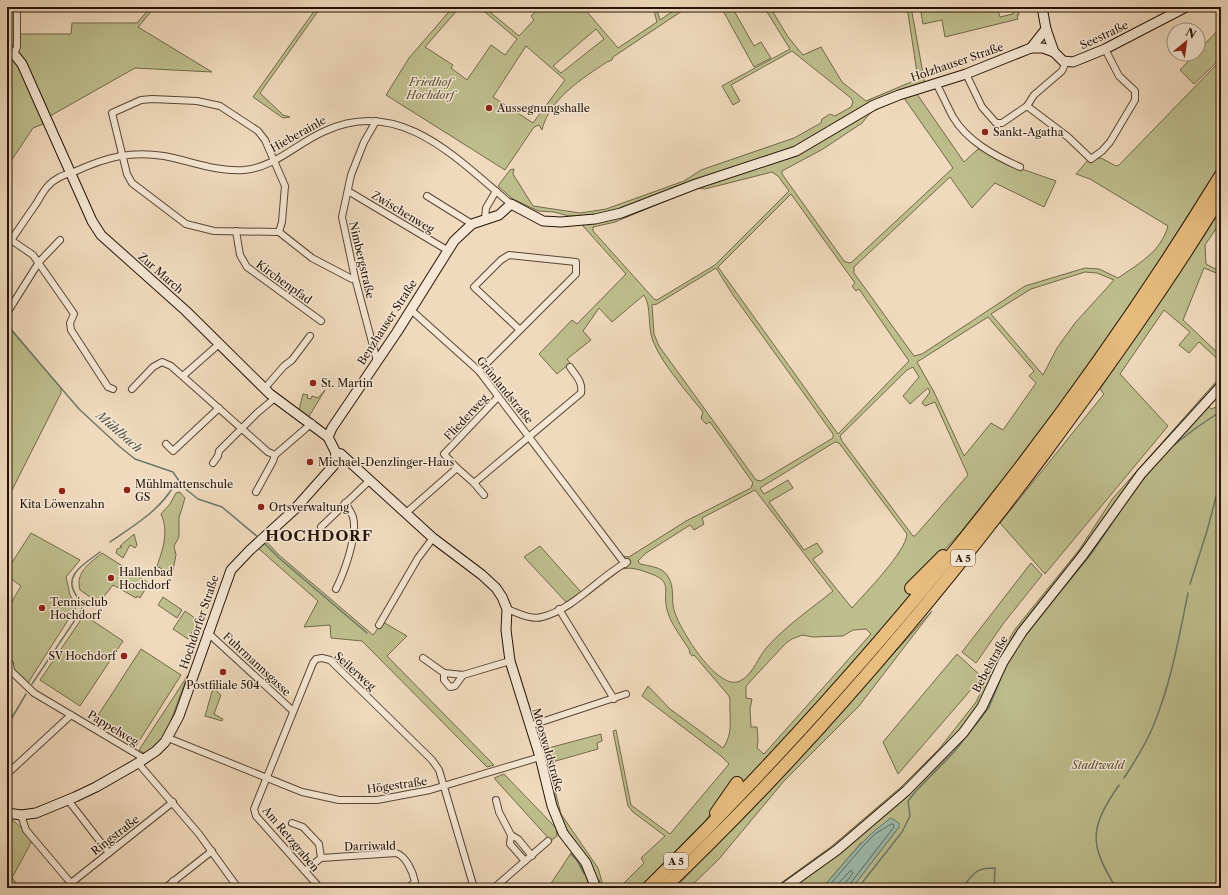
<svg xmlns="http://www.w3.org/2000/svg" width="1228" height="895" font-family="'Libre Caslon Text',serif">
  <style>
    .green { fill: #bebe8d; stroke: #72694a; fill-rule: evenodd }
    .water { fill: #9bbbac; stroke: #6c786a }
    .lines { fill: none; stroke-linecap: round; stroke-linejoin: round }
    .shore { stroke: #60685a; stroke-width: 1 }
    .stream { stroke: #6c786a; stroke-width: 1.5 }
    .street-casing { stroke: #584635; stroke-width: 8 }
    .secondary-casing { stroke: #251408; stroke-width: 11 }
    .highway-casing { stroke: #251408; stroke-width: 14 }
    .street { stroke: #f5e7d4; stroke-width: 6 }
    .secondary { stroke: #f5e7d4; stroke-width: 9 }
    .highway { stroke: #e8bd7e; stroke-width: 12 }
    .poi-dot { fill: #8f2418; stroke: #f5e7d4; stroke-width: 1.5 }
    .labels { text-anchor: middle; stroke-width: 3; stroke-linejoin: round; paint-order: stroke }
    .shield { fill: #f5e7d4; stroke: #635345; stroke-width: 1 }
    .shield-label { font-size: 10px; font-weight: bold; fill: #251408 }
    .street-label { font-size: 11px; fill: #251408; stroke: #f5e7d4 }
    .park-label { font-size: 11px; font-style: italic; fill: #5b5037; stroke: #f5e7d4 }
    .poi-label { font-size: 11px; fill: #251408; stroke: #f5e7d4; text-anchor: start }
    .water-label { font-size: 12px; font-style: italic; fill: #4e4e41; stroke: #f5e7d4 }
    .district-label { font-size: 15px; font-weight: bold; letter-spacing: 1px; fill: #251408; stroke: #f5e7d4 }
  </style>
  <rect width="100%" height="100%" fill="#f0dabd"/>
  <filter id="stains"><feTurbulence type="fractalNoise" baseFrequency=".005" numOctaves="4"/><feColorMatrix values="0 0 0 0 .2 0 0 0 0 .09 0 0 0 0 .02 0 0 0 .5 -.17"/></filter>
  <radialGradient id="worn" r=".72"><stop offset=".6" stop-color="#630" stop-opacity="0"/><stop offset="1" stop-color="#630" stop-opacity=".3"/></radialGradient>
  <!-- green -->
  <g class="green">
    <polygon points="151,7 155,7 138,27 212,72 135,68 43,120 43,124 33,128 7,167 7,45 14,45 15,34 71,34 72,23 137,23"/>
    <polygon points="317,7 321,7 260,93 283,115 290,117 283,118 253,97"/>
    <path d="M453 7H460L425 47 453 65 451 68 467 80 491 45 505 55 517 39 479 7H484L519 36 534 20 531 16 540 7H583L618 48 657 22 653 7H656L660 20 679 7H688L613 57 612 60 607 62C583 78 549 99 542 130L539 125 534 127 505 170 386 95 409 58ZM596 29 604 39 561 73 553 66ZM526 46 565 80 533 123 493 97Z"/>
    <polygon points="721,7 732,7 754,46 761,42 771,58 754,67"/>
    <path d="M764 7H770L788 37 803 55 821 47 842 82 866 101 918 79 907 7H911L926 90 917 94 964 162 977 150 980 149 1008 164 1056 181 1044 207 995 183 972 208 950 177 854 267V273L914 356 922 354 1025 286 1085 268 1099 269 1118 278C1138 264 1161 252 1168 226L1090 179 1076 174 1088 160 1101 158 1116 166 1119 165 1221 60V163L1143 286 1044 427 960 533 909 587 910 597 812 710 743 785 734 780 706 820 639 888H619L644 863 641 858 665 836 633 812 628 806 613 731 616 730 631 805 670 834 729 764 721 756 642 696 648 686 670 709 723 748C734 732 729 718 730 700L729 696 694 655 692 656 689 652 690 651C683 639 672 626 668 613 660 590 677 582 646 572 638 569 630 567 622 569L588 595 584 590 618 565 622 556 629 557 686 521 751 488 753 483 710 422 706 424 701 418 703 412C687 392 662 364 653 341 647 326 652 308 644 295L612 322 599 308 583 331 591 340 567 359 570 363 557 374 539 354 572 320 577 324 626 274 583 226 581 216H569L554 212 538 211 513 199 498 186 510 170 514 169 513 174 533 206 580 213 606 209 684 181 701 170 794 138 821 123 822 119 830 114 835 116 851 107 853 102 851 98 792 51 731 85 740 101 733 105 722 86 790 49ZM904 98 953 168 852 262 849 263 844 261 782 174V171L823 149 862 123 871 112ZM772 172 778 176 789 191 715 265 657 300 654 299 593 231V227L615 222 697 188 705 189ZM791 194 855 283 852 286 856 291 859 289 909 361 838 434 718 267ZM716 268 733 295 833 434V438L761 481 756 480 659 346 654 334 652 305 657 304ZM1085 272 1097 273 1114 280 1075 323 1057 348 1043 375 991 314 1031 289ZM988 317 1034 371 1029 376 1036 383 1003 430 991 423 964 456 934 392 917 362ZM913 367 919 377 903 396 910 404 928 388 930 392 922 403 925 406 935 402 968 475 915 536H913L842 441 840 436 907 370ZM835 442 839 443 907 534C906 552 865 593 852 608L814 561 813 559 823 552 817 543 804 550 769 502 793 488 788 480 764 494 760 488ZM755 490 833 591C812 608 787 625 768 646 758 656 754 674 740 681 718 692 681 631 675 613 670 601 676 587 667 575 662 567 649 566 640 564L638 561 646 553 690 525 694 530 704 524 702 518ZM866 629 871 634 764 754 757 748 758 740 757 727H751L750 709 752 699 746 698V686L786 643 792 639 802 635 813 637 843 636 853 630Z"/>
    <polygon points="920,7 997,7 1000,17 1013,14 1011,7 1017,7 1019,15 1017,15 1018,19 945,37 942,20 923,24"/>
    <polygon points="1221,27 1221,58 1194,84 1180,70 1195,54 1198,54 1198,51"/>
    <polygon points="1221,208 1221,221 1205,245 1206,264 1221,272 1221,275 1204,268 1183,320 1221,356 1221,362 1199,342 1189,353 1179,345 1190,332 1164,310 1120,374 1168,426 1045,574 1000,523 1104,394 1100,389"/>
    <polygon points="7,324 61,388 61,393 7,500"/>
    <polygon points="1221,376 1221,392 1208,407 1212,409 1221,404 1221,888 852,888 899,827 861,843 822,888 774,888 832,846 901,787 939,749 976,702 997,658 1016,628 1079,550 1113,498"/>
    <polygon points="325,390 308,418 299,410 303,394 308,395 307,398 311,399 312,396 318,398"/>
    <path d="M180 492 185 498 179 518V537L174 546 176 555 172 575 157 566C163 549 169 531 161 514L170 504 176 493Z"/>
    <polygon points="31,533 80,560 66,577 70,595 77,606 26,686 7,658 7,610 21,586 7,576 9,567"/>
    <polygon points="134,534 137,545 135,548 130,545 123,558 116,553 117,549 122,547 120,546"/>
    <polygon points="266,541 279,555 373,635 383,622 407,636 387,656 494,765 487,767 362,641 331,638 330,625 304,627 318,601 258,548"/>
    <polygon points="540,546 581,592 566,602 524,557"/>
    <path d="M102 553 149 583 140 598 137 596 136 598 113 585 99 603 80 590C75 572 90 563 102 553Z"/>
    <polygon points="1031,563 1042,575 1003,624 976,663 962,652"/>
    <polygon points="163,597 182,610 177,618 158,605"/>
    <polygon points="185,611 199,621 188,639 173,629"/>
    <polygon points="932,611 859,706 784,781 719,859 689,888 675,888 822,733"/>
    <polygon points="84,615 123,641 80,706 40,680"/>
    <polygon points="141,649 181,675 136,746 95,720"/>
    <polygon points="957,654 982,677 898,774 883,742"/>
    <polygon points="188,675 171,720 172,721 161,740 145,754 139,750"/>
    <polygon points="213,688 221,695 214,714 223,719 222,721 205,716"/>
    <polygon points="601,734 602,741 597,743 598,749 545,764 541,750"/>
    <polygon points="504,774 556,828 557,836 551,841 494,778"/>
    <polygon points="551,791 555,791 561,814 598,868 603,885 598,882 590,862 560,821"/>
    <path d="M7 818C18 821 25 833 32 841L12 878 21 888H7Z"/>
    <polygon points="571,853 583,869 590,888 548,888"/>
  </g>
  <!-- water -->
  <path class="water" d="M891 818 899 823V827L852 888H822C846 862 862 838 891 818Z"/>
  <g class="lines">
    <!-- shore -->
    <g class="shore">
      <polyline points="827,888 864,845 875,834 891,824 893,824 894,827 850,884 849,888"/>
      <polyline points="834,888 851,870 853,873 846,882 844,888"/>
    </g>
    <!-- stream -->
    <g class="stream">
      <polyline points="1215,7 1221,23"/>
      <polyline points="7,325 79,409 120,447 135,459 173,472 183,487 198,499 222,507 259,538"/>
      <polyline points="1170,448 1196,428 1221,411"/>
      <polyline points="1142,480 1150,471"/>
      <path d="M110 542C132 527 159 511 173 487"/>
      <polyline points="263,542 279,558 367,633"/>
      <polyline points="1190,584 1207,531 1221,478"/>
      <polyline points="1039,617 1091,554 1135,489"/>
      <path d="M32 684 81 611C84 603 80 601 76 595 62 575 86 563 100 552"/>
      <polyline points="7,726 26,694"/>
      <path d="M1124 778C1135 761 1147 743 1154 724 1171 683 1179 637 1188 593"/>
      <polyline points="571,854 577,860 584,874"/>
      <polyline points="599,880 601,886"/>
      <polyline points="858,888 902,832 910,816 908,801 916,791 954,752 977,723 989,707 1006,666 1016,650"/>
      <path d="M962 888C974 873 975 868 995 868L994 888"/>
      <path d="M1116 888C1089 843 1089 829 1119 785"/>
    </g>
    <!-- street casing -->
    <g class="street-casing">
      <g id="street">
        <polyline points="14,54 17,47 17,7"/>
        <polyline points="966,74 982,107 996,123 1002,123 1027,106 1034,95 1062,71 1066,62"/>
        <path d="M936 83C942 94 947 106 953 117 967 141 995 156 1020 167"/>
        <polygon points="152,99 197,101 220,106 258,131 265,140 285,186 282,222 279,232 214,231 186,224 132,183 127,174 112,113 141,100"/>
        <polyline points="1027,106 1068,137 1091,159 1102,151 1110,142 1135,100 1135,91 1119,76 1105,49"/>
        <polyline points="376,121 364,142 351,175 342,217 355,278 377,361"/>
        <polyline points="348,191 447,250"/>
        <polyline points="427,196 472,224"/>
        <polyline points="485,219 486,208 496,191"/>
        <polyline points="236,231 240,255 247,267 321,321"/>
        <polyline points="279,232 312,258 352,279 355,278"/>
        <polyline points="11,240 33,255 70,308 74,314 70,323 71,330 108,387 113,389"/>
        <path d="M7 246C17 232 26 218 36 204 40 198 43 191 48 186 56 177 65 175 76 171 107 157 130 151 164 156 191 161 216 172 244 170 276 167 297 143 325 131 401 96 458 160 511 204"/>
        <polyline points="410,309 479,371 625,564"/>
        <polyline points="7,313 39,262 60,240"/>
        <polyline points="479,371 576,274 576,262 509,255 501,260 474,287 520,330"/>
        <polyline points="184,375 219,344"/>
        <polyline points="132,389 153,367 162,362 171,366 268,452 275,455"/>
        <polyline points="264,389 284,366 292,360 310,336"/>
        <polyline points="166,444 173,451 219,408"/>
        <polyline points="213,463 218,456 219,451 257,413 275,398"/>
        <polyline points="457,468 444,454 498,397"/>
        <path d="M474 483 581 393C583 382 576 376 570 367"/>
        <polyline points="256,492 273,461 275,455 312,423"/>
        <polyline points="406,513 457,468 474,483 484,495"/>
        <polyline points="321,527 369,481"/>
        <path d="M336 589C344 573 358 535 353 517 351 512 348 507 345 503"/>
        <path d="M507 609C518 613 530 620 542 617 574 609 599 577 627 562"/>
        <polyline points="559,609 614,699"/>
        <polyline points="379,625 418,558 433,538"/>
        <polyline points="207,632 293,711"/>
        <polyline points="423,658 444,673 463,675 510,661"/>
        <polyline points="10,664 11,671 34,693 145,759"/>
        <polyline points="444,673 444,680 450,687 455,686 463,675"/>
        <polyline points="529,726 626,694"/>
        <polyline points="168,738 302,792 339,800 377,800 430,790 540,757"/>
        <polyline points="138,763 199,834 238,888"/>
        <polyline points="7,774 71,715"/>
        <polyline points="68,800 109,853"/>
        <polyline points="496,800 499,812 511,835 518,839 532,856"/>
        <polyline points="21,815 26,830 75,888"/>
        <polyline points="292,823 303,827 319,844 321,858"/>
        <polyline points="511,835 510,844 525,861"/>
        <path d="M305 871 321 858 396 853C406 856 413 872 415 882L408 888"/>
        <polyline points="173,881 178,888"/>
        <polyline points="71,883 173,802"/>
        <polyline points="165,888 212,851"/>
        <polyline points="320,888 256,816 254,809 313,663 316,659 322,658 330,660 432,760 439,770 474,888"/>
        <polyline points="494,888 548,841"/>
      </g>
    </g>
    <!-- secondary casing -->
    <g class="secondary-casing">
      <g id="secondary">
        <polyline points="1042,7 1046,29 1054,52 1063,61 1073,62 1105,49 1186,7"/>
        <polyline points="1031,48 1043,48 1054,52"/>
        <polyline points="7,51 14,54 22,64 92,221 101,235 186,311 270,394 328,437"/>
        <polyline points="328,437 332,428 397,332 454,241 472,224 499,215 511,204 543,221 561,222 595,219 621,213 696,184 796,151 874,105 899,95 966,74 1031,48 1046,29"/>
        <polyline points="336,453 341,454 433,538 482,575 496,588 502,597 507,609 506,630 510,661 540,757 552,806 563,833 586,863 596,888"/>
        <polyline points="7,813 21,815 36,813 75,797 96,787 138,763 156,751 165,742 179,716 231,570 250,550 294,510 334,465 336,453 328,437"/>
        <polyline points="784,888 837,850 906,791 963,733 982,707 1003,662 1022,632 1083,555 1141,474 1221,386"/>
      </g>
    </g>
    <!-- highway casing -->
    <g class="highway-casing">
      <g id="highway">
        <polyline points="911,588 943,556"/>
        <polyline points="716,813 737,783"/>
        <path d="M648 888C866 673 1061 436 1221 175"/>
        <path d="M664 888C803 755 929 608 1044 454 1106 370 1167 285 1221 196"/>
      </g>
    </g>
    <!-- street -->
    <use href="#street" class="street"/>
    <!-- secondary -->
    <use href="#secondary" class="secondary"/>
    <!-- highway -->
    <use href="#highway" class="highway"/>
  </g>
  <!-- markers -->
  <g class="poi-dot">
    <circle cx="489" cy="108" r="4"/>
    <circle cx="985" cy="132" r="4"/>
    <circle cx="313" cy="383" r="4"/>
    <circle cx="310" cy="462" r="4"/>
    <circle cx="127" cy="490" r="4"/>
    <circle cx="62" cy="491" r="4"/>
    <circle cx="261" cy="507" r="4"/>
    <circle cx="111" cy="578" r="4"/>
    <circle cx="42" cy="608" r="4"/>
    <circle cx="124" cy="656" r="4"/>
    <circle cx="223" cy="672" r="4"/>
  </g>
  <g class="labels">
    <!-- shield labels -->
    <g class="shield">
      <rect x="951" y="550" width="24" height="16" rx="3"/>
      <rect x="664" y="853" width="24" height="16" rx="3"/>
    </g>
    <g class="shield-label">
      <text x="963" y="562">A 5</text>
      <text x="676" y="865">A 5</text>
    </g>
    <!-- street labels -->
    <g class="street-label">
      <text transform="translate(1104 35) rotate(-25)" y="4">Seestraße</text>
      <text transform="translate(957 62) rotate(-19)" y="4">Holzhauser Straße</text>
      <text transform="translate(298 134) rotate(-29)" y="4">Hieberainle</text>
      <text transform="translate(403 212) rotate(31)" y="4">Zwischenweg</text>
      <text transform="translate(362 260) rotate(77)" y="4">Nimbergstraße</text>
      <text transform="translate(161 273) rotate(41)" y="4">Zur March</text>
      <text transform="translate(284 282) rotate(36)" y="4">Kirchenpfad</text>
      <text transform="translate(387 322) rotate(-57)" y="4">Benzhauser Straße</text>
      <text transform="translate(505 390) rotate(51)" y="4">Grünlandstraße</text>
      <text transform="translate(466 417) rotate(-47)" y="4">Fliederweg</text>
      <text transform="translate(199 622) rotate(-71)" y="4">Hochdorfer Straße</text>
      <text transform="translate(257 664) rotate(43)" y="4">Fuhrmannsgasse</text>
      <text transform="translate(990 664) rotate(-62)" y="4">Bebelstraße</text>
      <text transform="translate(355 671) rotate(42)" y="4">Seilerweg</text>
      <text transform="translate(113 728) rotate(31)" y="4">Pappelweg</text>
      <text transform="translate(548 750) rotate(74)" y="4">Mooswaldstraße</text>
      <text transform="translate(397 785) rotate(-8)" y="4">Högestraße</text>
      <text transform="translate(115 835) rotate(-38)" y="4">Ringstraße</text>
      <text transform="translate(291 839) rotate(50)" y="4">Am Retzgraben</text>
      <text transform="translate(370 846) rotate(-1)" y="4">Darriwald</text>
    </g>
    <!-- park labels -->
    <g class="park-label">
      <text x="430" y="86">Friedhof<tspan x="430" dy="13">Hochdorf</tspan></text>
      <text x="1098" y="769">Stadtwald</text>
    </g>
    <!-- poi labels -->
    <g class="poi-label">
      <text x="497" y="112">Aussegnungshalle</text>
      <text x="993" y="136">Sankt-Agatha</text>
      <text x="321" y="387">St. Martin</text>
      <text x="318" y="466">Michael-Denzlinger-Haus</text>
      <text x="135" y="488">Mühlmattenschule<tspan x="135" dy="13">GS</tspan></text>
      <text x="62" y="508" text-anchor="middle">Kita Löwenzahn</text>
      <text x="269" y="511">Ortsverwaltung</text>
      <text x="119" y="576">Hallenbad<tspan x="119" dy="13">Hochdorf</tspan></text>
      <text x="50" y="606">Tennisclub<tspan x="50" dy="13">Hochdorf</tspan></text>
      <text x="116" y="660" text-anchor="end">SV Hochdorf</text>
      <text x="223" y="689" text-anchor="middle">Postfiliale 504</text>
    </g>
    <!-- water labels -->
    <g class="water-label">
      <text transform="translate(119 432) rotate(41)" y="4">Mühlbach</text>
    </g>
    <!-- district labels -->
    <g class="district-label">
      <text x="319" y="541">HOCHDORF</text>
    </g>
  </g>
  <!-- margin -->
  <rect width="1228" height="895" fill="none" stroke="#f0dabd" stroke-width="24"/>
  <rect x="8" y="8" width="1212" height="879" fill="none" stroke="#251408" stroke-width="2"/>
  <rect x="12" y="12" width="1204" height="871" fill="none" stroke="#251408"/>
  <!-- north arrow -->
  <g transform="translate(1186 42) rotate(29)"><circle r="19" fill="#f5e7d4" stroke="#a29382"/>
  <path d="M0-3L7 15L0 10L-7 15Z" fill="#8f2418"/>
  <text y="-6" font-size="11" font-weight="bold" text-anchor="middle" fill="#251408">N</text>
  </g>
  <rect width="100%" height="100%" filter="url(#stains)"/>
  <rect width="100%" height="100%" fill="url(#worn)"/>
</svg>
